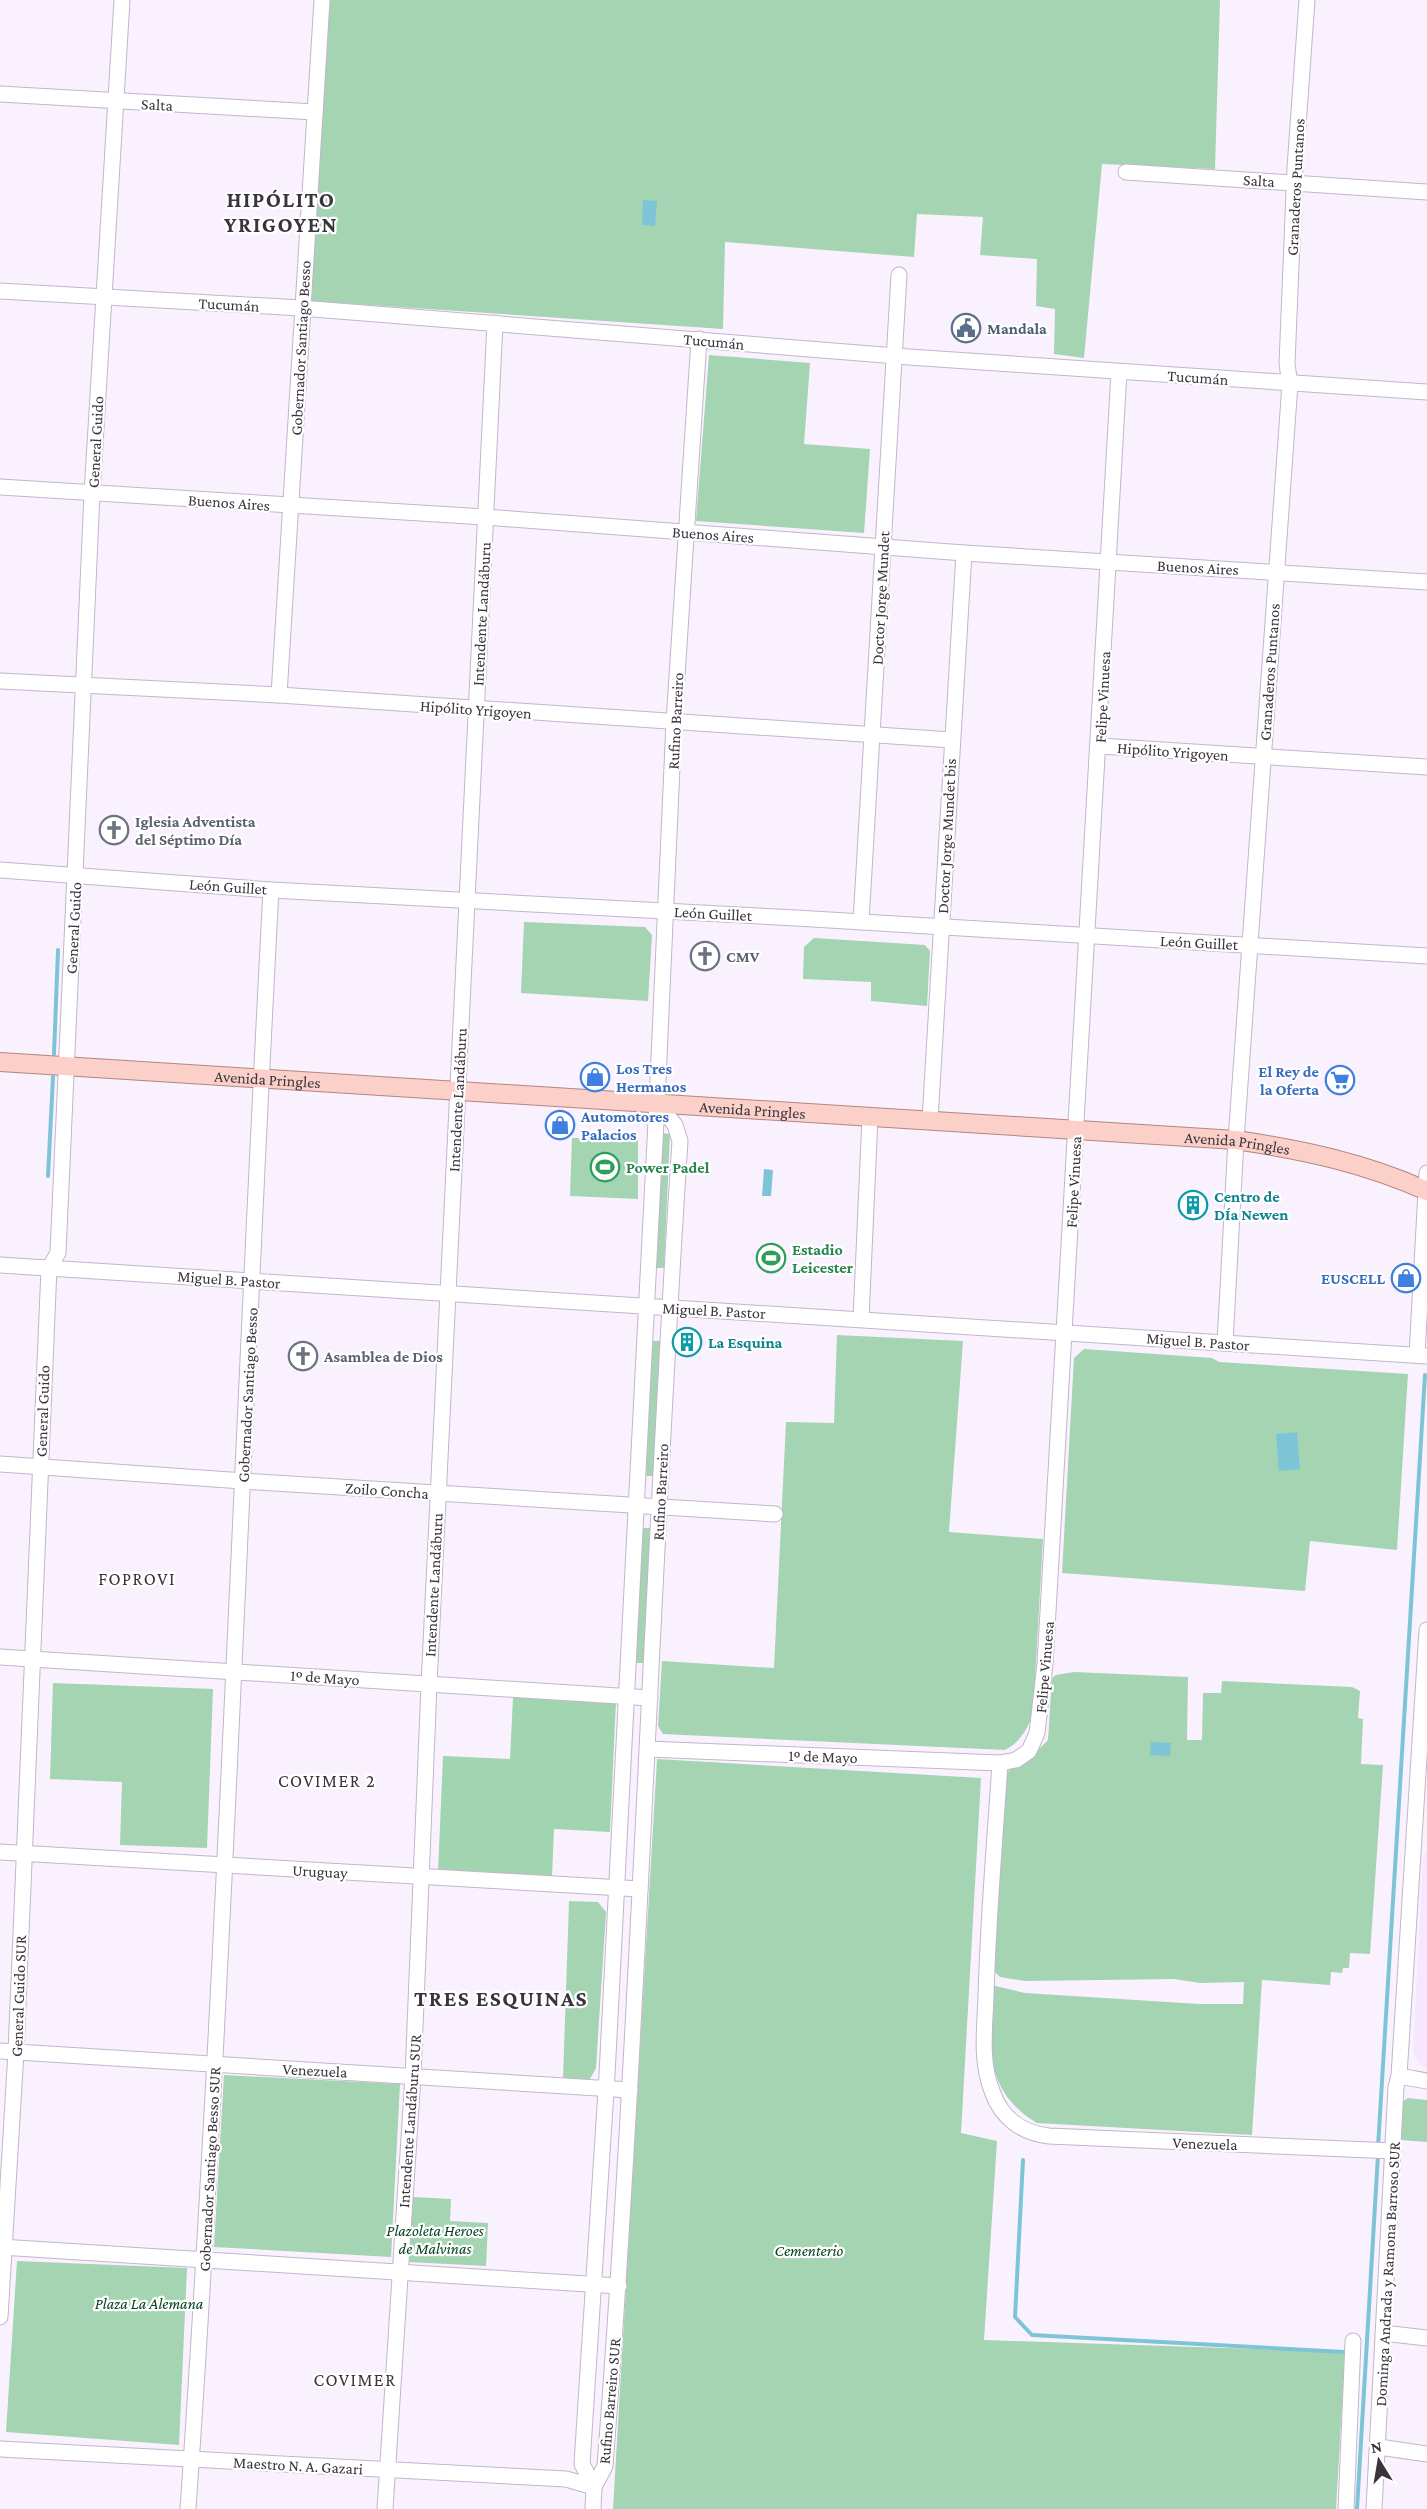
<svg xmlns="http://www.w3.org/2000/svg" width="1427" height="2509" font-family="'Crimson Pro',serif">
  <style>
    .built { fill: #f6e7ff }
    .green { fill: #a4d4b1 }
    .forest { fill: #a1d5af }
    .water { fill: #7ec4d7 }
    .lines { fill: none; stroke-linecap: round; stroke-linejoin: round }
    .stream { stroke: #7ec4d7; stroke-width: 4 }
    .minor-casing { stroke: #c3b5cb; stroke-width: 17 }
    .major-casing { stroke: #b48580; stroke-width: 20 }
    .minor { stroke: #fff; stroke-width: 15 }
    .major { stroke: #fad0c8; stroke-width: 18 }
    .labels { text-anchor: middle; stroke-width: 4.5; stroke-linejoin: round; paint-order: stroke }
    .street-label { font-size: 16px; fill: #3a343d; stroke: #fff }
    .service-label { font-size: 16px; font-weight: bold; fill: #4e5e75; stroke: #fff; text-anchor: start }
    .worship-label { font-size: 16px; font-weight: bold; fill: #5b616d; stroke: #fff; text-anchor: start }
    .shop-label { font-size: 16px; font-weight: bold; fill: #366cbe; stroke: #fff; text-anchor: start }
    .leisure-label { font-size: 16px; font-weight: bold; fill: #27864d; stroke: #fff; text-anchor: start }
    .culture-label { font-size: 16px; font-weight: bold; fill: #0d838f; stroke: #fff; text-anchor: start }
    .park-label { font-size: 16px; font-style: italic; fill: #044321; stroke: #fff }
    .neighbourhood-label { font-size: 18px; letter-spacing: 1.5px; fill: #3a343d; stroke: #fff }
    .district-label { font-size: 22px; font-weight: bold; letter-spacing: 1.5px; fill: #3a343d; stroke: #fff }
  </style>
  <rect width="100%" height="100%" fill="#faf1ff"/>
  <!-- built -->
  <polygon class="built" points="1427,1852 1427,2067 1423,2067 1413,2053 1423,1856"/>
  <!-- green -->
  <g class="green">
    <polygon points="322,0 1220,0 1215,169 1102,164 1084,358 1054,354 1055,309 1036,306 1037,259 980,255 983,217 917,214 914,257 725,242 723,329 309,301"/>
    <polygon points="709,355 810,363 804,444 870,449 864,533 696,521"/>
    <polygon points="524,922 645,927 652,935 648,1001 521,993"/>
    <polygon points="814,938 925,945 930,951 927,1006 871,1001 871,982 803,979 804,947"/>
    <polygon points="661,1133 670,1134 664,1268 656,1268"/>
    <polygon points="572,1138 638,1139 638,1199 570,1196"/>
    <path d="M837 1335 963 1341 949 1532 1043 1539 1033 1715C1026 1731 1020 1742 1005 1750L663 1734 658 1726 662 1661 774 1668 786 1422 834 1423Z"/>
    <polygon points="652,1341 661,1341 655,1476 646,1476"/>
    <polygon points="1084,1349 1212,1358 1219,1362 1408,1374 1397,1550 1310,1541 1305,1591 1062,1573 1074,1358"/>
    <polygon points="642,1528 650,1528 645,1663 636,1663"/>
    <path d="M1074 1672 1188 1677 1187 1740H1202L1203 1693H1221L1222 1681 1352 1687 1360 1691 1358 1718 1363 1719 1361 1764 1383 1765 1370 1954 1350 1953 1349 1968H1343L1342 1973 1331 1972 1330 1985 1262 1980 1252 2135 1037 2123C981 2089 990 2042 991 1985L1025 1993 1199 2004H1243L1244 1982 1200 1983 1174 1979 1025 1981 1000 1977 993 1970 999 1792 1009 1770 1025 1763 1048 1740 1052 1678 1056 1675Z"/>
    <polygon points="53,1683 213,1689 207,1848 120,1845 122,1782 50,1779"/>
    <polygon points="657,1759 981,1778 961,2133 997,2141 984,2340 1345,2352 1336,2509 613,2509"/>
    <polygon points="569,1901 598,1902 606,1912 596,2068 590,2079 563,2079"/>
    <polygon points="224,2075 400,2084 391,2257 214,2247"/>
    <polygon points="1408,2098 1427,2100 1427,2142 1400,2140 1402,2102"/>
    <polygon points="413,2197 451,2199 450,2221 488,2223 486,2266 409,2262"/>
    <polygon points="17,2261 187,2268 179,2445 6,2432"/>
  </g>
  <!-- forest -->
  <polygon class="forest" points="513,1697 616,1701 610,1832 554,1829 552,1877 438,1872 443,1756 510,1759"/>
  <!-- water -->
  <g class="water">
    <polygon points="643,200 657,201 655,226 642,225"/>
    <polygon points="764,1169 773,1170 771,1196 762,1196"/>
    <polygon points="1297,1432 1300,1469 1279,1471 1276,1434"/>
    <polygon points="1151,1742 1171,1743 1170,1756 1150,1755"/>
  </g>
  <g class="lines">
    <!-- stream -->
    <g class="stream">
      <polyline points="54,1054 58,950"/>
      <polyline points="48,1176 53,1077"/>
      <polyline points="1378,2147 1425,1375"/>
      <polyline points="1023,2160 1015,2317 1032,2335 1345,2352"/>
      <polyline points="1357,2509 1378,2155"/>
    </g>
    <!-- minor casing -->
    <g class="minor-casing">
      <g id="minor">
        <polyline points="0,94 315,112"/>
        <polyline points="1126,172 1427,192"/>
        <polyline points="0,291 301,308 909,357 1427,392"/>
        <polyline points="0,487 485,517 964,553 1427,582"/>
        <polyline points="0,681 279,695 952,740"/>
        <polyline points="279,695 322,0"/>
        <polyline points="1100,746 1427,767"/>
        <polyline points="0,870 271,890 796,918 1427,956"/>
        <polyline points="861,922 899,275"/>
        <polyline points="930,1120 964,553"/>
        <polyline points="0,1265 1427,1356"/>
        <polyline points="861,1319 870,1117"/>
        <polyline points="1225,1343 1236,1140 1290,384 1287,364 1295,168 1307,0"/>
        <polyline points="1417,1355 1427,1173"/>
        <polyline points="0,1464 258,1482 775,1514"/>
        <polyline points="0,1657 650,1698"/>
        <polyline points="647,1749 1000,1763 1016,1760 1029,1751 1037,1733 1045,1664 1119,372"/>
        <path d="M1000 1763C995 1841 988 1918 986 1996 985 2027 980 2061 992 2091 1001 2118 1022 2133 1049 2136L1393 2151"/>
        <polyline points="0,1852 640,1889"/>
        <polyline points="0,2051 630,2090"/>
        <polyline points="1399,2076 1427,2081"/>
        <polyline points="0,2247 619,2286"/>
        <polyline points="0,2317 16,2052 49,1268 58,1253 92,494 122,0"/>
        <polyline points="1383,2333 1427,2338"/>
        <polyline points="1379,2447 1427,2454"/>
        <polyline points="0,2449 566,2479 594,2487"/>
        <polyline points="594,2487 582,2464 607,2075 657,1102 674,722 699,339"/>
        <path d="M188 2509C225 1970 242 1429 271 890"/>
        <polyline points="385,2509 413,2076 429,1685 495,323"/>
        <path d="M593 2509 594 2487 605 2466C639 2025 651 1583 680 1141L675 1125 657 1102"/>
        <polyline points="1346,2509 1353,2341"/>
        <polyline points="1374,2509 1396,2087 1399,2076 1427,1630"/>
      </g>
    </g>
    <!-- major casing -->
    <g class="major-casing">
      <g id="major">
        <path id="s1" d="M0 1062 1236 1140C1303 1150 1365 1163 1427 1191"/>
      </g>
    </g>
    <!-- minor -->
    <use href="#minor" class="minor"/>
    <!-- major -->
    <use href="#major" class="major"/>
  </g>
  <!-- icons -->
  <defs>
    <g id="civic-ring" transform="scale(1.5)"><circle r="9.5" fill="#fff" stroke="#5c6f8a" stroke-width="1.5"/><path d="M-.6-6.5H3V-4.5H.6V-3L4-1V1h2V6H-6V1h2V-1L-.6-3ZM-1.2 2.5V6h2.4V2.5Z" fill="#5c6f8a"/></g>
    <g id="church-ring" transform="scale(1.5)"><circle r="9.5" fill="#fff" stroke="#6b7280" stroke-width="1.5"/><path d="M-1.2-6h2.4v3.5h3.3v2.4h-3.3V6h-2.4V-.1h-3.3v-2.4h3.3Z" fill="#6b7280"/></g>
    <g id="shop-ring" transform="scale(1.5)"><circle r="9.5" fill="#fff" stroke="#3f7fe0" stroke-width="1.5"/><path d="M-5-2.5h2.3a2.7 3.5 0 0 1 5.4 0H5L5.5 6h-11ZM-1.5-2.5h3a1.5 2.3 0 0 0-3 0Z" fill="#3f7fe0"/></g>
    <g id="supermarket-ring" transform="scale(1.5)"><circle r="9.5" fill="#fff" stroke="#3f7fe0" stroke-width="1.5"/><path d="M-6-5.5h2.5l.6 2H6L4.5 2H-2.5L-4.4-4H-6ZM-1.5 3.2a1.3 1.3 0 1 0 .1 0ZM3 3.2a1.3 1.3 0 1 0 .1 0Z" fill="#3f7fe0"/></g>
    <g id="stadium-ring" transform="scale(1.5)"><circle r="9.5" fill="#fff" stroke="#2e9e5b" stroke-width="1.5"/><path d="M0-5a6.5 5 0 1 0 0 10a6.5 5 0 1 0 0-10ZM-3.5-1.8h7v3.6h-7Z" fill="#2e9e5b"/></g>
    <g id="building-ring" transform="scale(1.5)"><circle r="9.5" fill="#fff" stroke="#0f9aa8" stroke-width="1.5"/><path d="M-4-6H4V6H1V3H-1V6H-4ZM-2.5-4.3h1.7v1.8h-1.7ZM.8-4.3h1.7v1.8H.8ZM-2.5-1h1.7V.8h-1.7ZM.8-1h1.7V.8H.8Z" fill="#0f9aa8"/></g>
  </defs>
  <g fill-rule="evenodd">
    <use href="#civic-ring" x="966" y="328"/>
    <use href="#church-ring" x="114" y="830"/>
    <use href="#church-ring" x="705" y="956"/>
    <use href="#shop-ring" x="595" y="1077"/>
    <use href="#supermarket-ring" x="1340" y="1080"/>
    <use href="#shop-ring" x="560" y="1125"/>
    <use href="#stadium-ring" x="605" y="1167"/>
    <use href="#building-ring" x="1193" y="1205"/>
    <use href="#stadium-ring" x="771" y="1258"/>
    <use href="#shop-ring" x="1406" y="1278"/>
    <use href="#building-ring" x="687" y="1342"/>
    <use href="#church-ring" x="303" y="1356"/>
  </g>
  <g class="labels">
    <!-- street labels -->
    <g class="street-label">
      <text transform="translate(157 104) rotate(3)" y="6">Salta</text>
      <text transform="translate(1259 180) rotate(4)" y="6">Salta</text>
      <text transform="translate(1295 187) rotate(-87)" y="6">Granaderos Puntanos</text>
      <text transform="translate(229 304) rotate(3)" y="6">Tucumán</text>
      <text transform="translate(714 341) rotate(5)" y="6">Tucumán</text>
      <text transform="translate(300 348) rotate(-87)" y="6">Gobernador Santiago Besso</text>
      <text transform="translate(1198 377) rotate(4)" y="6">Tucumán</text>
      <text transform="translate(95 442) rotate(-87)" y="6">General Guido</text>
      <text transform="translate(229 502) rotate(4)" y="6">Buenos Aires</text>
      <text transform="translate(713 534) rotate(4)" y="6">Buenos Aires</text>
      <text transform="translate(1198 567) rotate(3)" y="6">Buenos Aires</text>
      <text transform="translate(880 598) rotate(-87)" y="6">Doctor Jorge Mundet</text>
      <text transform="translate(481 614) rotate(-87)" y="6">Intendente Landáburu</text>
      <text transform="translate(1269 672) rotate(-86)" y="6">Granaderos Puntanos</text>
      <text transform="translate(1102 697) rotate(-87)" y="6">Felipe Vinuesa</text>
      <text transform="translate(476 709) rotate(4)" y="6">Hipólito Yrigoyen</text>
      <text transform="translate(675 721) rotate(-87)" y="6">Rufino Barreiro</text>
      <text transform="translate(1173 751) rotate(4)" y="6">Hipólito Yrigoyen</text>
      <text transform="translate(946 836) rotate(-87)" y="6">Doctor Jorge Mundet bis</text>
      <text transform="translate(228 886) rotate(4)" y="6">León Guillet</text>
      <text transform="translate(713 913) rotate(3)" y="6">León Guillet</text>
      <text transform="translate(73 928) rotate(-87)" y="6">General Guido</text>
      <text transform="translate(1199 942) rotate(3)" y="6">León Guillet</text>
      <text dy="6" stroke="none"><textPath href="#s1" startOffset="268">Avenida Pringles</textPath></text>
      <text transform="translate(457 1100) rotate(-87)" y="6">Intendente Landáburu</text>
      <text dy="6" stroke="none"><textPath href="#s1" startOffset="754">Avenida Pringles</textPath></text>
      <text dy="6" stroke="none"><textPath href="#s1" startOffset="1240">Avenida Pringles</textPath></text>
      <text transform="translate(1073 1182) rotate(-87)" y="6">Felipe Vinuesa</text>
      <text transform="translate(229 1279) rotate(4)" y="6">Miguel B. Pastor</text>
      <text transform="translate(714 1310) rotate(3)" y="6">Miguel B. Pastor</text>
      <text transform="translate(1198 1341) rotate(4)" y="6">Miguel B. Pastor</text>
      <text transform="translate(247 1395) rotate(-87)" y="6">Gobernador Santiago Besso</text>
      <text transform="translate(42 1411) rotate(-88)" y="6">General Guido</text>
      <text transform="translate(387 1490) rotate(4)" y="6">Zoilo Concha</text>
      <text transform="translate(660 1492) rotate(-87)" y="6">Rufino Barreiro</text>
      <text transform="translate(433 1585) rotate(-87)" y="6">Intendente Landáburu</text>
      <text transform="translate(1044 1667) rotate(-85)" y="6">Felipe Vinuesa</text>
      <text transform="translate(325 1677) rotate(4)" y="6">1º de Mayo</text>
      <text transform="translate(823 1756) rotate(2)" y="6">1º de Mayo</text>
      <text transform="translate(320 1871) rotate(3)" y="6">Uruguay</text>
      <text transform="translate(18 1996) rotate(-88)" y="6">General Guido SUR</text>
      <text transform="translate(315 2070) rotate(3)" y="6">Venezuela</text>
      <text transform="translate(409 2121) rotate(-86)" y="6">Intendente Landáburu SUR</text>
      <text transform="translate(1205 2143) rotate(2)" y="6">Venezuela</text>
      <text transform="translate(209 2169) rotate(-87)" y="6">Gobernador Santiago Besso SUR</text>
      <text transform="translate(1387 2274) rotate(-87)" y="6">Dominga Andrada y Ramona Barroso SUR</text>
      <text transform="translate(609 2401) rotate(-85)" y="6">Rufino Barreiro SUR</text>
      <text transform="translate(298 2465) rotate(3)" y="6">Maestro N. A. Gazari</text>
    </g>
    <!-- service labels -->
    <g class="service-label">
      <text x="987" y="334">Mandala</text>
    </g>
    <!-- worship labels -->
    <g class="worship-label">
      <text x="135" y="827">Iglesia Adventista<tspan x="135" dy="18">del Séptimo Día</tspan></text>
      <text x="726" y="962">CMV</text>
      <text x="324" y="1362">Asamblea de Dios</text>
    </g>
    <!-- shop labels -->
    <g class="shop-label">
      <text x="616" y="1074">Los Tres<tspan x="616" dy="18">Hermanos</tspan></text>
      <text x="1319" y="1077" text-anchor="end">El Rey de<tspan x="1319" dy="18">la Oferta</tspan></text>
      <text x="581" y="1122">Automotores<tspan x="581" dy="18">Palacios</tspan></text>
      <text x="1385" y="1284" text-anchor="end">EUSCELL</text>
    </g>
    <!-- leisure labels -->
    <g class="leisure-label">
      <text x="626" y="1173">Power Padel</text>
      <text x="792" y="1255">Estadio<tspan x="792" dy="18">Leicester</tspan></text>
    </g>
    <!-- culture labels -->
    <g class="culture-label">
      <text x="1214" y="1202">Centro de<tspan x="1214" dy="18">DÍa Newen</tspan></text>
      <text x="708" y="1348">La Esquina</text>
    </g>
    <!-- park labels -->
    <g class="park-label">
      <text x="435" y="2236">Plazoleta Heroes<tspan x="435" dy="18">de Malvinas</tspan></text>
      <text x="809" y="2256">Cementerio</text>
      <text x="149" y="2309">Plaza La Alemana</text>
    </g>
    <!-- neighbourhood labels -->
    <g class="neighbourhood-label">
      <text x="137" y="1585">FOPROVI</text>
      <text x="327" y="1787">COVIMER 2</text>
      <text x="355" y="2386">COVIMER</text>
    </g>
    <!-- district labels -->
    <g class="district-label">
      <text x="281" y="207">HIPÓLITO<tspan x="281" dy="25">YRIGOYEN</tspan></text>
      <text x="501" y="2006">TRES ESQUINAS</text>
    </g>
  </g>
  <!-- north arrow -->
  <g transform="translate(1379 2461) rotate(349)" stroke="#ffffff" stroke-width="4.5" paint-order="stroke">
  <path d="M0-4.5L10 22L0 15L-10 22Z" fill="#3a343d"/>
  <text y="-9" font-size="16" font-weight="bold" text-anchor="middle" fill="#3a343d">N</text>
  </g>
</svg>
